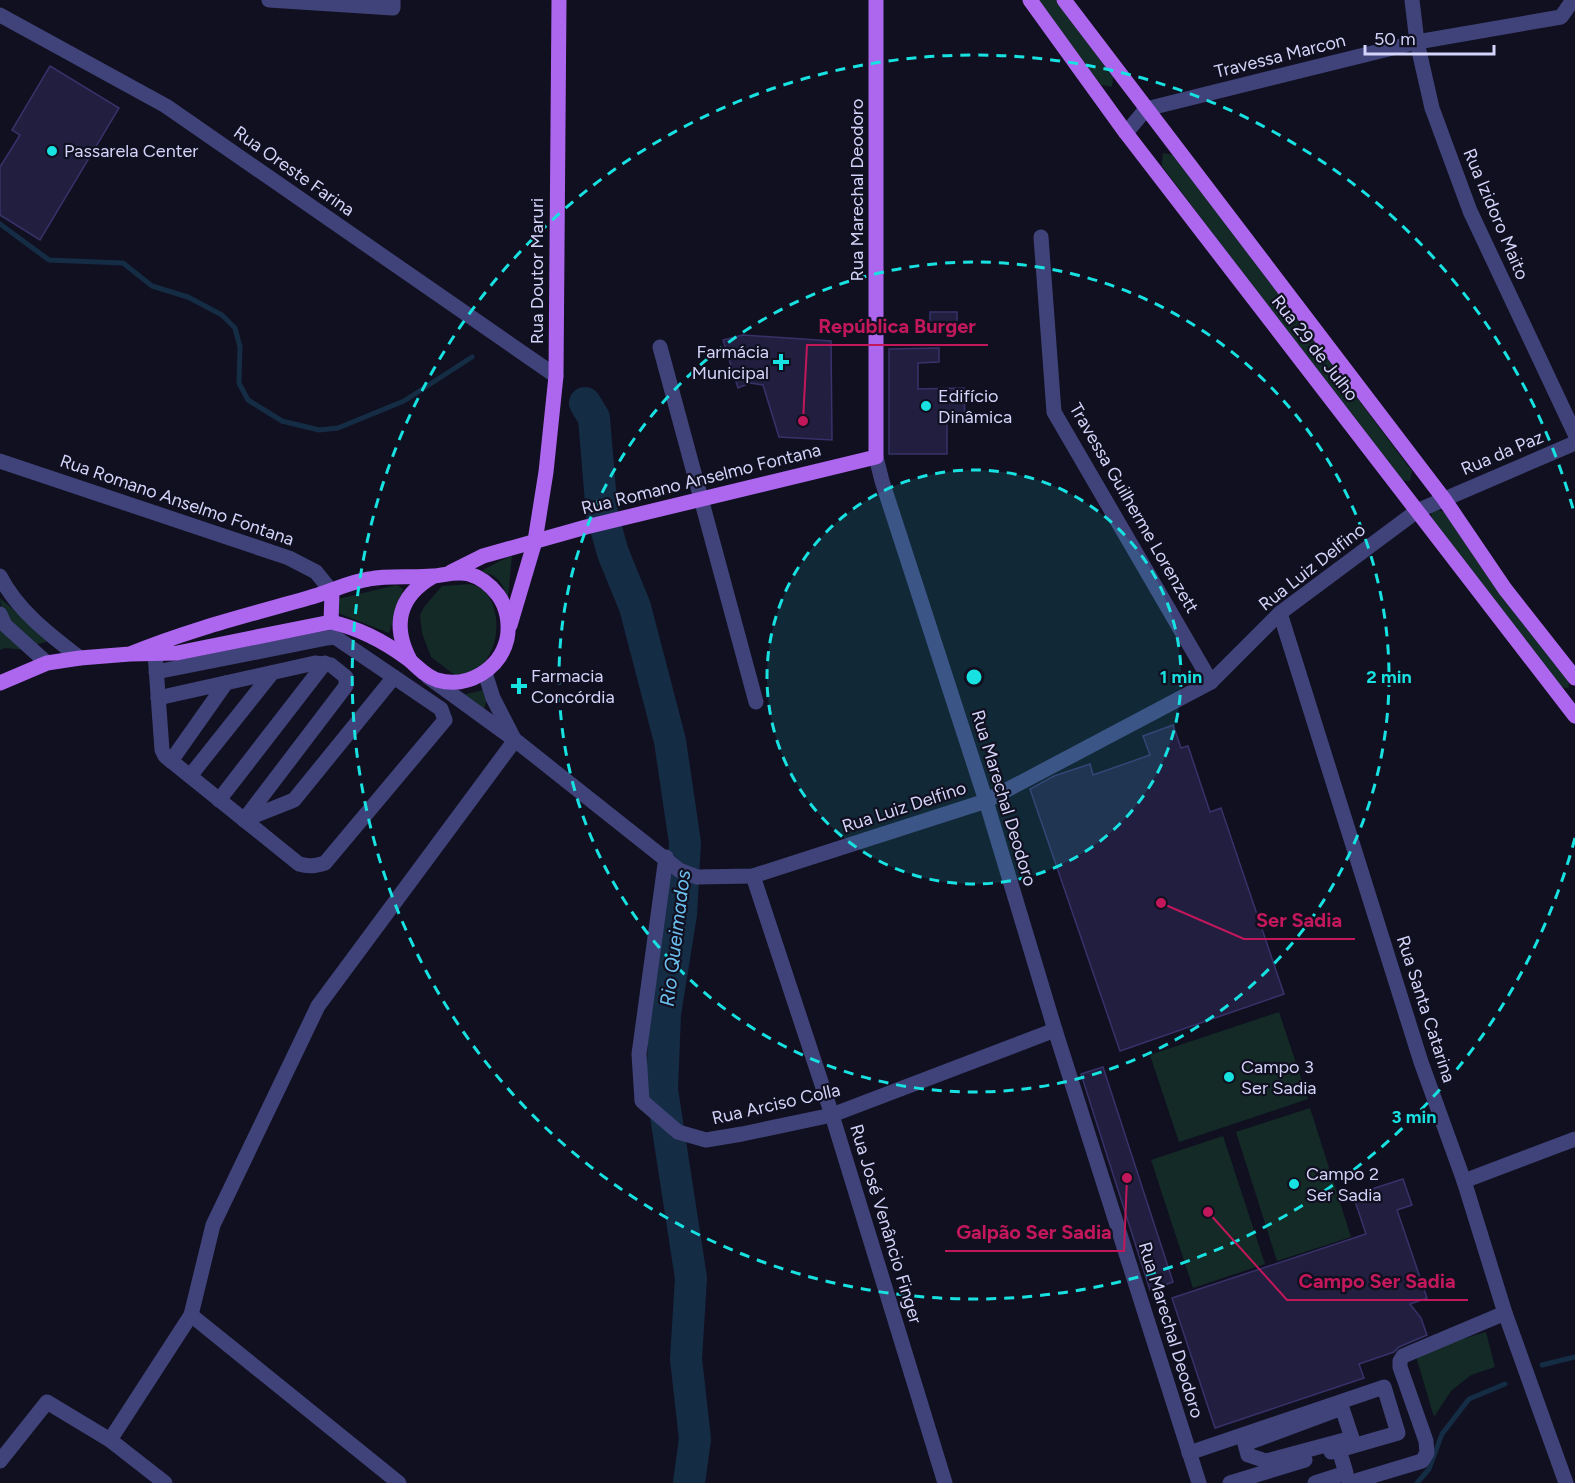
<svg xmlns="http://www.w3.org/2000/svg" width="1575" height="1483" font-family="Figtree,sans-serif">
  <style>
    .green { fill: #132a26 }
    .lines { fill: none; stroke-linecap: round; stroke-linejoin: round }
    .stream { stroke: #152c45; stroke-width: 5 }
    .river { stroke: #152c45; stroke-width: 32 }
    .building { fill: #211e3f; stroke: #373269; stroke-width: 1.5 }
    .minor { stroke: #40437a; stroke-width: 15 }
    .major { stroke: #ad66ee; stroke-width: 15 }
    .ring { fill: none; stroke: #18e1e1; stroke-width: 3; stroke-dasharray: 10 8 }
    .poi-dot { fill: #18e1e1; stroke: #111020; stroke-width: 2 }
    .labels { text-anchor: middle; stroke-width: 4.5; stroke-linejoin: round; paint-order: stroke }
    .street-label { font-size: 18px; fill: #d4d4fa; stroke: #111020 }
    .poi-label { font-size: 18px; fill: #d4d4fa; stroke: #111020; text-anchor: start }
    .water-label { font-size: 20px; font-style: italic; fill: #6dc0ef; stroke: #111020 }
    .centre { fill: #18e1e1; stroke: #111020; stroke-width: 3 }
    .ring-label { font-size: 18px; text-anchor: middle; font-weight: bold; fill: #18e1e1; stroke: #111020; stroke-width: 4.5; stroke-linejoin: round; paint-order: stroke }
    .leader { fill: none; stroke: #c2185b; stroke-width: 2 }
    .callout-dot { fill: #c2185b; stroke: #111020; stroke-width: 2 }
    .callout-label { font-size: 20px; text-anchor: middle; font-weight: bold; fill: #c2185b; stroke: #111020; stroke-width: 4.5; stroke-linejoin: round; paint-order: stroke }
  </style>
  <rect width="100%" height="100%" fill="#111020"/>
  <!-- green -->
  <g class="green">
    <polygon points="1037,0 1056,0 1113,77 1112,87 1101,85"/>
    <polygon points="1163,153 1174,155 1412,471 1410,481 1399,480 1162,166"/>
    <polygon points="1432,508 1444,512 1568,679 1569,688 1557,687 1431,522"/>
    <path d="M512 555 508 598C501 581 498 574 479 572Z"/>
    <path d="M470 584C474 585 480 587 483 590 504 609 500 657 474 671 469 674 462 674 456 676L431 657 422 633 420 615 424 607 442 586Z"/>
    <path d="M397 585 403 589C402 600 393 620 389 633L333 611 334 600Z"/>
    <path d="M0 598 50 641 33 645C20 632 0 617 0 598Z"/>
    <polygon points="0,628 26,650 5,648 0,650"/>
    <polygon points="483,690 488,694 483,713 462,695"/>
    <polygon points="1279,1012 1308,1099 1179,1142 1150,1055"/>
    <polygon points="1310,1108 1351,1237 1277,1261 1236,1132"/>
    <polygon points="1223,1136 1265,1264 1193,1288 1151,1160"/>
    <polygon points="1486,1332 1495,1367 1471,1375 1451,1391 1434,1417 1415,1353"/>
  </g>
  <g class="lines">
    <!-- stream -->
    <g class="stream">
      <polyline points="0,224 49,260 123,263 152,286 188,297 222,315 235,328 240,347 239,383 248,400 282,421 319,430 338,428 404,401 472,357"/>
      <polyline points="1542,1365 1575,1357"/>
      <polyline points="1417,1483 1429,1469 1442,1434 1469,1399 1505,1384"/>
    </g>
    <!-- river -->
    <polyline class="river" points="585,403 594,418 602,514 613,553 635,607 670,741 685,843 681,914 665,1014 662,1090 691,1278 686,1359 695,1439 689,1483"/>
  </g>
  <!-- building -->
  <g class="building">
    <polygon points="50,66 119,108 40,240 0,215 0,167 20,135 12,130"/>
    <rect x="930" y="312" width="27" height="18"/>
    <polygon points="743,335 831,341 832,440 779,437 763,385 750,383 738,388 723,340"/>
    <polygon points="939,348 939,362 918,363 918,389 964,388 965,422 947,422 947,454 889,454 889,349"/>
    <polygon points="1173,725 1181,748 1188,746 1210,812 1221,808 1284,994 1120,1051 1030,789 1054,776 1090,764 1093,775 1150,755 1143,736"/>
    <polygon points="1103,1067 1173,1282 1150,1290 1081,1074"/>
    <polygon points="1403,1179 1412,1205 1397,1210 1427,1298 1410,1304 1421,1318 1427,1335 1399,1347 1394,1352 1359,1364 1364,1378 1215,1428 1172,1298 1366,1234 1353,1195"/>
  </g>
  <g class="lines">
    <!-- minor -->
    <g class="minor">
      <polyline points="269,0 393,8 393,0"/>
      <polyline points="1412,0 1417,42 1432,108 1470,211 1575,434"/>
      <polyline points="0,15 166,106 556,376"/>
      <polyline points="1126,133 1146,109 1417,42 1561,17 1573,0"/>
      <polyline points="1041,237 1054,412 1211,682"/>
      <polyline points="660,347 756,702"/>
      <polyline points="876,457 882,481 986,801 1055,1030 1199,1483"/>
      <polyline points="0,461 289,558 316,572 332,592"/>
      <path d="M0 576C17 610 50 635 80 658"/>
      <polyline points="1280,613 1421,1062 1464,1181 1505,1313 1566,1483"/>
      <polyline points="0,614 5,625 47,663"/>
      <path d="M155 653 162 750 165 756 299 864C309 867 315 866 325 863L445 720 441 709 335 637 327 638 156 672"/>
      <polyline points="485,673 493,698 513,737"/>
      <polyline points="428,677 515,740 679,870 697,877 753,876 986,801 1211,682 1280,613 1417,511 1575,443"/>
      <polyline points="158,698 315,663 331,665 346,677 346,686 244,820 294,800 394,677"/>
      <polyline points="171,761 226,683"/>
      <polyline points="190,776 272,673"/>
      <polyline points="219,800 325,663"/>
      <polyline points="666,857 639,1054 642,1101 678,1132 706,1140 742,1134 832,1115 1055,1030"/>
      <polyline points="753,876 832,1115 945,1483"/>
      <polyline points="1464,1181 1575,1139"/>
      <polyline points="191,1315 399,1483"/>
      <polygon points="1342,1408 1352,1438 1266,1461 1248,1455 1245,1444"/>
      <polyline points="1189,1453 1384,1387 1398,1433 1339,1450"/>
      <polyline points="0,1461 47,1402 110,1440"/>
      <polyline points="165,1483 110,1440 191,1315 213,1225 318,1006 515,740"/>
      <polyline points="1230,1483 1305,1460"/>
      <polyline points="1315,1483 1346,1473 1339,1450 1331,1452"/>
      <polyline points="1349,1483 1422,1461 1427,1453 1426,1441 1400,1367 1400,1361 1403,1356 1505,1313"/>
    </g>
    <!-- major -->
    <g class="major">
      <polyline points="1030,0 1126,133 1575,716"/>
      <polyline points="1064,0 1444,499 1505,589 1575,678"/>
      <polyline points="451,572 483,556 586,527 876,457 876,0"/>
      <polyline points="331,622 332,592"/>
      <polyline points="510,625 535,541 546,472 556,376 559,0"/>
      <path d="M410 660C392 626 398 597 432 577"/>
      <path d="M0 683 47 663 80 658 130 654 177 653 331 622C358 628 385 642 408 659 418 667 425 676 437 680 468 689 500 669 507 639 510 624 507 607 498 595 491 586 480 577 469 574 456 571 445 575 433 576 412 578 390 575 369 579 348 582 328 593 308 598 248 615 188 630 130 654"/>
    </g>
  </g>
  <!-- distance rings -->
  <circle cx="974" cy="677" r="207" fill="#18e1e1" fill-opacity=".12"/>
  <g class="ring">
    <circle cx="974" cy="677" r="207"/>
    <circle cx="974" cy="677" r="415"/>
    <path d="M1575 838A622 622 0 1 1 1575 516"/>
  </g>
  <!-- markers -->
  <g class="poi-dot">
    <circle cx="52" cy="151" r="6"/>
    <path d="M778 353h6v6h6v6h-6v6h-6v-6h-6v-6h6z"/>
    <circle cx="926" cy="406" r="6"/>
    <path d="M516 677h6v6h6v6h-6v6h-6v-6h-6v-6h6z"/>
    <circle cx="1229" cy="1077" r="6"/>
    <circle cx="1294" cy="1184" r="6"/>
  </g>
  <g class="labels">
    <!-- street labels -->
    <g class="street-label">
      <text transform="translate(1280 56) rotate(-14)" y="6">Travessa Marcon</text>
      <text transform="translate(294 171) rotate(35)" y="6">Rua Oreste Farina</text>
      <text transform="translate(857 190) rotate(-90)" y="6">Rua Marechal Deodoro</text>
      <text transform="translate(1496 214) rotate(67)" y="6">Rua Izidoro Maito</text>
      <text transform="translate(537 271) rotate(-90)" y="6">Rua Doutor Maruri</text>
      <text transform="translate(1315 348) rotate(52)" y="6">Rua 29 de Julho</text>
      <text transform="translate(1502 453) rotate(-23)" y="6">Rua da Paz</text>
      <text transform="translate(701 479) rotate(-14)" y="6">Rua Romano Anselmo Fontana</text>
      <text transform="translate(177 500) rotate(19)" y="6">Rua Romano Anselmo Fontana</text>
      <text transform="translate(1134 508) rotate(60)" y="6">Travessa Guilherme Lorenzett</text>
      <text transform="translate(1312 567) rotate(-38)" y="6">Rua Luiz Delfino</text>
      <text transform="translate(1004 798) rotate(73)" y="6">Rua Marechal Deodoro</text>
      <text transform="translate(904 807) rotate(-18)" y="6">Rua Luiz Delfino</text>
      <text transform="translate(1426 1009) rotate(72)" y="6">Rua Santa Catarina</text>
      <text transform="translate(776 1104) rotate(-13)" y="6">Rua Arciso Colla</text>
      <text transform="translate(886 1224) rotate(73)" y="6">Rua José Venâncio Finger</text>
      <text transform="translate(1171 1330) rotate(73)" y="6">Rua Marechal Deodoro</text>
    </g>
    <!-- poi labels -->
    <g class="poi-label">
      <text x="64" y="157">Passarela Center</text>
      <text x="769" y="358" text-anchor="end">Farmácia<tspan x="769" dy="21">Municipal</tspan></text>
      <text x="938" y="402">Edifício<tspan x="938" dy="21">Dinâmica</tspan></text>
      <text x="531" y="682">Farmacia<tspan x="531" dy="21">Concórdia</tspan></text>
      <text x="1241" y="1073">Campo 3<tspan x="1241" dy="21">Ser Sadia</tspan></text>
      <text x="1306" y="1180">Campo 2<tspan x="1306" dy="21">Ser Sadia</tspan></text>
    </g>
    <!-- water labels -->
    <g class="water-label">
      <text transform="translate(675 938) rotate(-83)" y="7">Rio Queimados</text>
    </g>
  </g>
  <circle cx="974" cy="677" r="9" class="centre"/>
  <g class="ring-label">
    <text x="1181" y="683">1 min</text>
    <text x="1389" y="683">2 min</text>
    <text x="1414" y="1123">3 min</text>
  </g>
  <!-- callouts -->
  <path class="leader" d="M803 421L807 345H988M1161 903L1244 939H1355M1127 1178L1124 1251H945M1208 1212L1287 1300H1468"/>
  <g class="callout-dot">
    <circle cx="803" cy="421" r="6"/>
    <circle cx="1161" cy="903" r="6"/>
    <circle cx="1127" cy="1178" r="6"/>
    <circle cx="1208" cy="1212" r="6"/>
  </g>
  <g class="callout-label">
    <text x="897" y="333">República Burger</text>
    <text x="1299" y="927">Ser Sadia</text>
    <text x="1034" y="1239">Galpão Ser Sadia</text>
    <text x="1377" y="1288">Campo Ser Sadia</text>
  </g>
  <!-- scale -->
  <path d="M1365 45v9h129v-9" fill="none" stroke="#d4d4fa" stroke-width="3"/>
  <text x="1374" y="45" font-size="18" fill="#d4d4fa" stroke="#111020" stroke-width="4.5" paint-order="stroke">50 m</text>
</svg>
